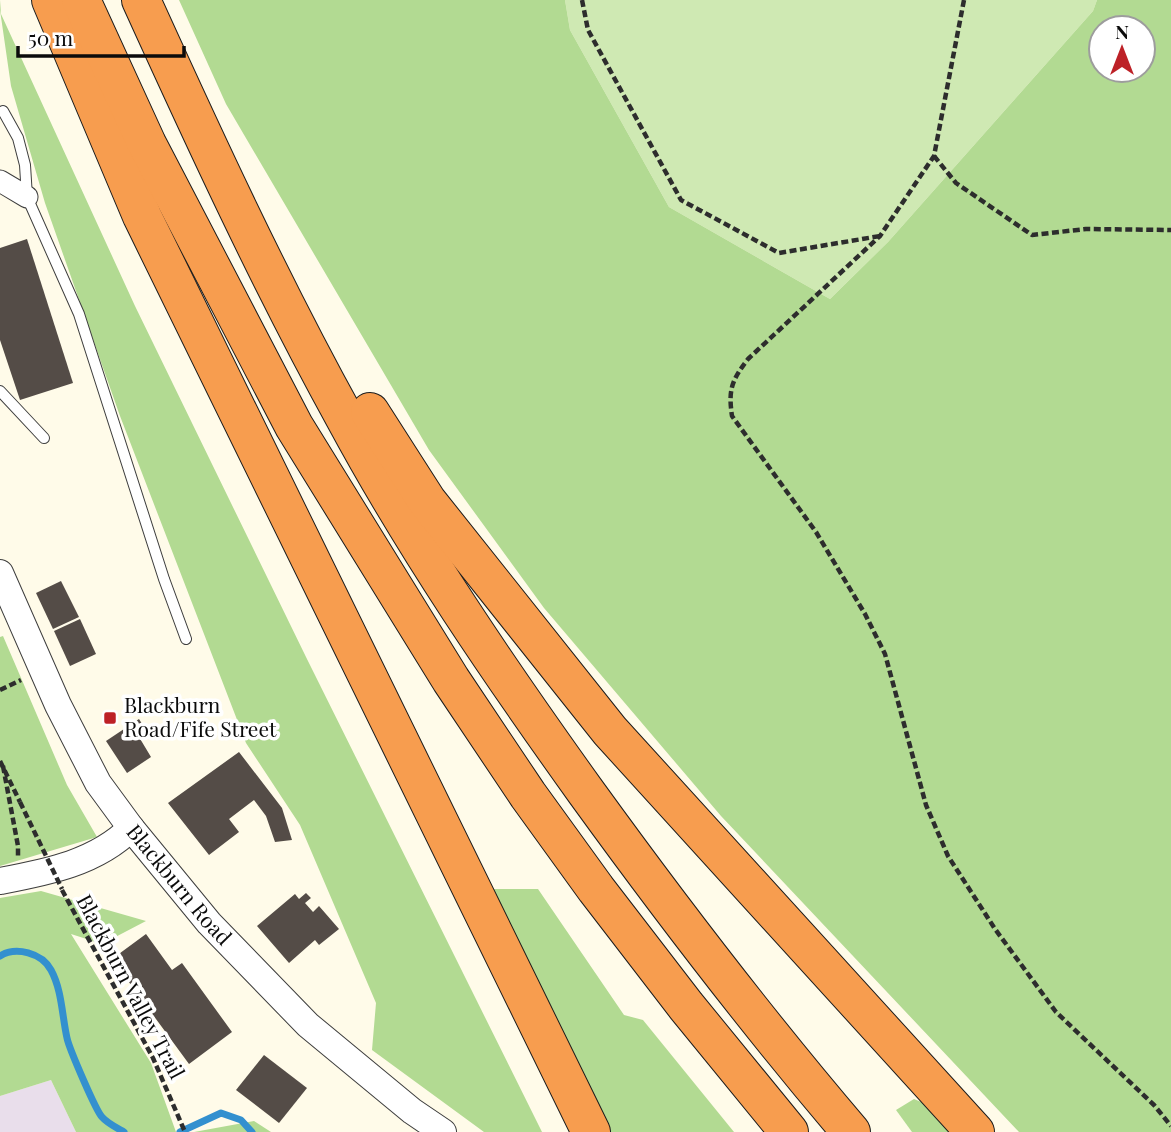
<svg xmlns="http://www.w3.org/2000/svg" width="1171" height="1132" font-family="'Playfair Display',serif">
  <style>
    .industrial { fill: #e9deeb }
    .green { fill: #cfe9b3 }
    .forest { fill: #b2da92; fill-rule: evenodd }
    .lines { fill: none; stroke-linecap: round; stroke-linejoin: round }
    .stream { stroke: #3390cf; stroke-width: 7 }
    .building { fill: #544c47 }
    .service-casing { stroke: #3e3e3e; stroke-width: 12 }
    .minor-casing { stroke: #3e3e3e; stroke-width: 23 }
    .tertiary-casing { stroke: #3e3e3e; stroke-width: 28 }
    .motorway-casing { stroke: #1c1c1c; stroke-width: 40 }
    .path { stroke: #2d2d2d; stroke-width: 4.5; stroke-dasharray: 7 3.5; stroke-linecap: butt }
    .service { stroke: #fff; stroke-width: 10 }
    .minor { stroke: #fff; stroke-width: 21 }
    .tertiary { stroke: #fff; stroke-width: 26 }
    .motorway { stroke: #f79d4f; stroke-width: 38 }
    .path-bridge { stroke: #2d2d2d; stroke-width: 4.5; stroke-dasharray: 7 3.5; stroke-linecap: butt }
    .poi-dot { fill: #bd2127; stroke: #fff; stroke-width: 2.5 }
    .labels { text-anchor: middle; stroke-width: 7; stroke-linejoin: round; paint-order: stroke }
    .poi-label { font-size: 21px; fill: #0b0b0b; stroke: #fff; text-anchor: start }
    .street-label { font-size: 21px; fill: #0b0b0b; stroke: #fff }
  </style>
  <rect width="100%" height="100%" fill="#fffbe9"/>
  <!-- industrial -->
  <polygon class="industrial" points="51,1080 76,1132 0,1132 0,1096"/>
  <!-- green -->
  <polygon class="green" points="565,0 1097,0 1093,11 888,242 830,299 669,207 570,30"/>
  <!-- forest -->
  <g class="forest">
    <polygon points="0,0 1,14 135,306 306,657 542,1132 484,1132 372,1050 376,1003 300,825 246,743 120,416 45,203 11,86 0,10"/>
    <path d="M179 0H565L570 30 669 207 830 299 888 242 1093 11 1097 0H1171V1132H1019L721 816 544 608 429 450 226 104ZM1101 28H1143V70H1101Z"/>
    <polygon points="3,636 67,785 97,837 0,866 0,637"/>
    <polygon points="491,889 538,889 624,1015 643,1020 734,1132 610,1132"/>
    <polygon points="41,891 146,921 102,944 71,934 151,1063 176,1132 76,1132 51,1080 0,1096 0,898"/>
    <polygon points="914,1099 926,1104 952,1132 912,1132 896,1110"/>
    <polygon points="254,1121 271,1132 194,1132"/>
  </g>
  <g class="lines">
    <!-- stream -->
    <g class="stream">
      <path d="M0 956C16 946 42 953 51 970 62 990 62 1016 67 1038 69 1048 96 1111 102 1117 107 1123 117 1128 124 1132"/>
      <polyline points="180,1132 221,1113 241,1120 252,1132"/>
    </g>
  </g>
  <!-- building -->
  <g class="building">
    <polygon points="27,239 73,383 20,400 0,340 0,248"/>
    <polygon points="61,581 79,617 53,629 36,593"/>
    <polygon points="80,619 96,654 70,666 54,631"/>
    <polygon points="139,719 147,732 139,737 151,757 127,773 106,741"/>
    <polygon points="239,752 282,808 292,840 275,842 266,816 254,800 229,819 239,832 209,855 168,803"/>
    <polygon points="306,893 311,898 305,903 313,912 319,906 339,929 319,945 315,940 289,963 257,926 295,894 299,899"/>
    <polygon points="146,934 172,970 182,963 232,1032 189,1064 112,959"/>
    <polygon points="264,1055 307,1088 279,1123 236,1090"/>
  </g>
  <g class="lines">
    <!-- service casing -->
    <g class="service-casing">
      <g id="service">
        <polyline points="3,111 18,138 25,165 27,197 79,314 164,579 186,639"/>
        <polyline points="0,391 44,438"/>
      </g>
    </g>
    <!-- minor casing -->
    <g class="minor-casing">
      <polyline id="minor" points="0,181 27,197"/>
    </g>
    <!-- tertiary casing -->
    <g class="tertiary-casing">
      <g id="tertiary">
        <path id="s1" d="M0 573 58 705 98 783 131 828 209 923 308 1025 412 1111 443 1132"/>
        <path d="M0 881C47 872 96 863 131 828"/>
      </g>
    </g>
    <!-- motorway casing -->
    <g class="motorway-casing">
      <g id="motorway">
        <polyline points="51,0 142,216 591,1132"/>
        <polyline points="81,0 147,144 294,426 451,680 528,795 596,889 686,1006 789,1132"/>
        <path d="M141 0C205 141 270 282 345 418 415 548 500 672 586 792 670 908 758 1023 851 1132"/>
        <polyline points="370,412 427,501 610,731 975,1132"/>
      </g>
    </g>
    <!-- path -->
    <g class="path">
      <polyline points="582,0 588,30 681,200 779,253 880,236"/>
      <path d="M964 0 934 156 880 236 748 359C732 380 728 389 732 416L816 532 865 614 885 654 926 805 948 856 995 929 1056 1012 1154 1105 1171 1126"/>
      <polyline points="934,156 956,183 1032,235 1086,229 1171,230"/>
      <polyline points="0,690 21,680"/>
      <polyline points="0,761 20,802"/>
      <polyline points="3,766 18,846 18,856"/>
      <polyline points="62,890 153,1058 185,1132"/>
    </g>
    <!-- service -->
    <use href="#service" class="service"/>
    <!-- minor -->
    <use href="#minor" class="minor"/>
    <!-- tertiary -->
    <use href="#tertiary" class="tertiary"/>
    <!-- motorway -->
    <use href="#motorway" class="motorway"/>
    <!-- path-bridge -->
    <polyline class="path-bridge" points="20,802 62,889"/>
  </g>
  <!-- markers -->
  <rect class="poi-dot" x="103" y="711" width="14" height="14" rx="3.5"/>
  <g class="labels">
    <!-- poi labels -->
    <g class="poi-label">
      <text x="124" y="713">Blackburn<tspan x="124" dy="24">Road/Fife Street</tspan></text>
    </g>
    <!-- street labels -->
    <g class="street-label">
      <text dy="7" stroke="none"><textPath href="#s1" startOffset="362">Blackburn Road</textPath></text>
      <text transform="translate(130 987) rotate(62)" y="7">Blackburn Valley Trail</text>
    </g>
  </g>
  <!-- north arrow -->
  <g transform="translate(1122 49)"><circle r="33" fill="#ffffff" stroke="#9d9d9d" stroke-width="2"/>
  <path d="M0-5L12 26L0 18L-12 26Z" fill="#bd2127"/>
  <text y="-10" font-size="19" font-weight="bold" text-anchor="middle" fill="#0b0b0b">N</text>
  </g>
  <!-- scale -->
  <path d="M18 46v10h166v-10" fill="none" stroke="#0b0b0b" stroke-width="3.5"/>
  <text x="28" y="46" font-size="21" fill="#0b0b0b" stroke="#ffffff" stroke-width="5" paint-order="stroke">50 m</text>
</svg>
